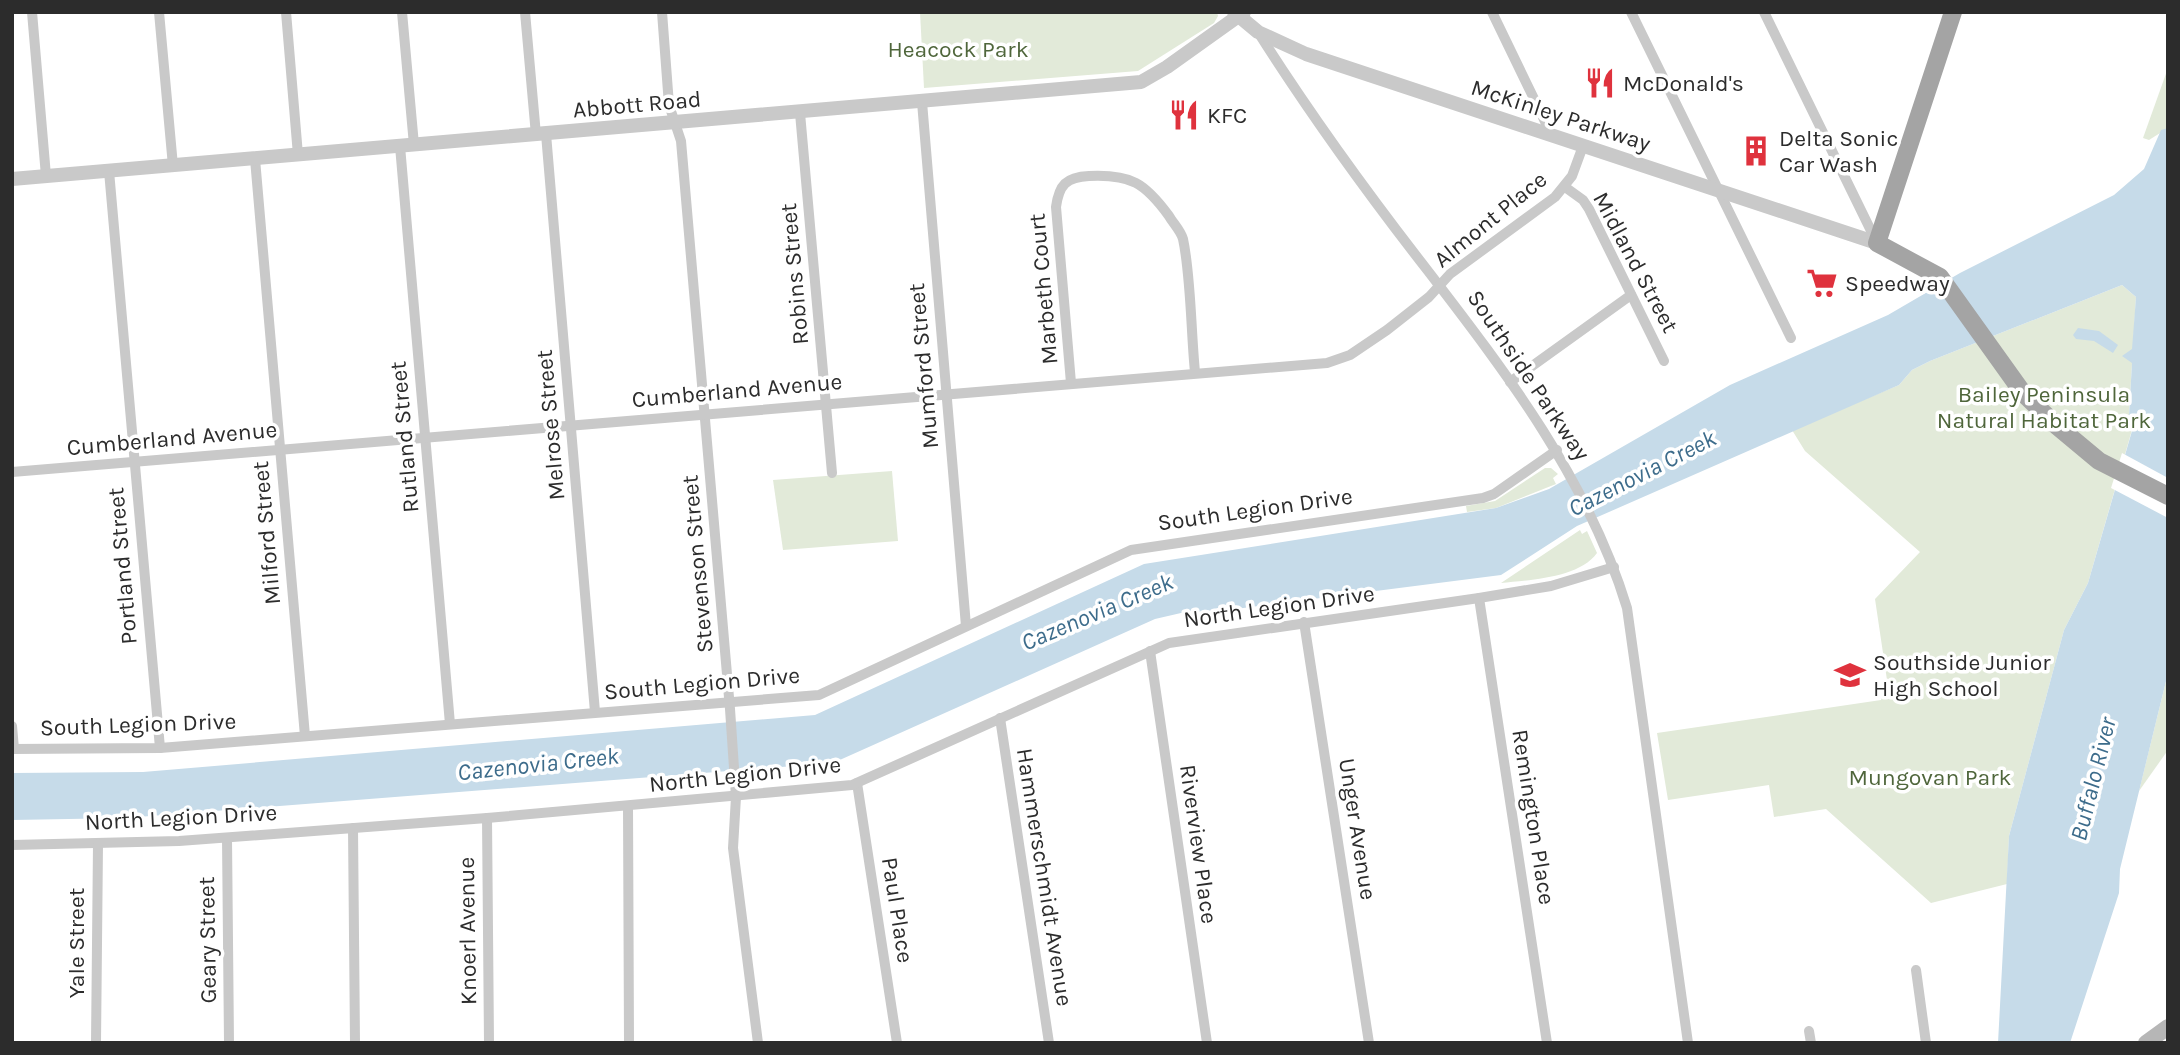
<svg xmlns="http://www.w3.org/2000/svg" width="2180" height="1055" font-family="Karla,sans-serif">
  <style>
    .green { fill: #e2ead9 }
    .water { fill: #c6dbe9 }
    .pier { fill: #fff }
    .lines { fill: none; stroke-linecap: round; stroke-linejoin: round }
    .minor { stroke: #c9c9c9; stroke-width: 10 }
    .tertiary { stroke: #c9c9c9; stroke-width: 14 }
    .secondary { stroke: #b6b6b6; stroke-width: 16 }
    .primary { stroke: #a4a4a4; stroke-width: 18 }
    .labels { text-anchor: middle; stroke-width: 7; stroke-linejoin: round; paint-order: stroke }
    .park-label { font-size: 23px; fill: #4f663b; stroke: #fff }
    .poi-label { font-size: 23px; fill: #2c2c2c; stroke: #fff; text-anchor: start }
    .street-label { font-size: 23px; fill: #2c2c2c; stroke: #fff }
    .water-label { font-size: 24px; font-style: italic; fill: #3d6c8b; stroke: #fff }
  </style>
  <rect width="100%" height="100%" fill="#fff"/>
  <!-- green -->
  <g class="green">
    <polygon points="920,12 1217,12 1218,16 1214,23 1138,71 924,88"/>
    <polygon points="2168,68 2168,128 2149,140 2143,138"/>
    <polygon points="2122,285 2136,297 2129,414 2136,416 2088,583 2064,630 2009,836 2007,884 1931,903 1826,809 1774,817 1769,785 1668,800 1657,733 1881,700 1887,680 1875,599 1920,552 1805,451 1792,430 1899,385 1912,370 1930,361"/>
    <polygon points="1545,468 1551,468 1558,474 1553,478 1556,484 1496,508 1467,512 1466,506 1495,501"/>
    <polygon points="892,471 898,541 783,550 773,480"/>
    <path d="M1580 530 1582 534 1587 531 1597 553C1579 578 1530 580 1501 583Z"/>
    <polygon points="2168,673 2168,750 2139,791"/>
  </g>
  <!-- water -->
  <g class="water">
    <polygon points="2168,128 2168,673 2120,869 2119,893 2070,1043 1998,1043 2009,836 2064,630 2088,583 2136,417 2129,415 2132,363 2122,356 2132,349 2136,297 2122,285 1930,361 1912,370 1899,385 1577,526 1501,575 1228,610 1181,613 1155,619 833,763 125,818 12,820 12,773 143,772 815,715 1144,564 1496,508 1549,489 1730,385 1888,315 1960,273 2114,195 2144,169 2161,130"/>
    <polygon points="2078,328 2099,331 2118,345 2113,353 2094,341 2076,339 2073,335"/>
  </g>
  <!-- pier -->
  <polygon class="pier" points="2122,453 2168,478 2168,518 2111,488"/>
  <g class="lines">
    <!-- minor -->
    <g class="minor">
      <polyline points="32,12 46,176"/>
      <polyline points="159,12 173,166"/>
      <polyline points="286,12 298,155"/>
      <polyline points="402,12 414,145"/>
      <polyline points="525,12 536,135"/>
      <polyline points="662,12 669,105 681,141 730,709 736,797 733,848 758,1043"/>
      <polyline points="1492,12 1552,136"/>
      <polyline points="1631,12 1791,338"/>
      <polyline points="1764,12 1877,243"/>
      <path d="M1258 32C1310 114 1368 194 1428 271 1508 375 1588 480 1627 608L1688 1043"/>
      <polyline points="922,102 966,626"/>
      <polyline points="800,113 832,473"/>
      <polyline points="546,134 595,712"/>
      <polyline points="400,146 450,724"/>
      <polyline points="255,159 305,736"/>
      <polyline points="109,171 160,748"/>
      <polyline points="1565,187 1583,200 1589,209 1664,361"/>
      <polyline points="1510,382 1631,295"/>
      <path d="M1071 383 1056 207C1059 185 1066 177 1089 176 1131 174 1145 183 1169 216 1173 223 1181 231 1183 239 1191 276 1191 333 1195 372"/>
      <polyline points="12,472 1327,363 1350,355 1387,330 1429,297 1450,274 1555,197 1572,176 1583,146"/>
      <polyline points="1479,598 1547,1043"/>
      <polyline points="1304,622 1369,1043"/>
      <polyline points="1150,651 1207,1043"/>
      <polyline points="1000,718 1049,1043"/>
      <polyline points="12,726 14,749"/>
      <polyline points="12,749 160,748 819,695 1131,550 1483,498 1494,494 1557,450"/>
      <polyline points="857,783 897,1043"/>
      <polyline points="628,806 629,1043"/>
      <polyline points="487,818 489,1043"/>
      <polyline points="353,828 355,1043"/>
      <polyline points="227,838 229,1043"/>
      <polyline points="12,845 179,841 487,818 852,785 1169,643 1479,598 1551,586 1614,567"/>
      <polyline points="1916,970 1926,1043"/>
      <polyline points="1809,1031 1811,1043"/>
      <polyline points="96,1043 98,844"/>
    </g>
    <!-- tertiary -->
    <g class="tertiary">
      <polyline points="1234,12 1258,32 1306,54 1877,243"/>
      <polyline points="12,179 1141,82 1167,67 1244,12"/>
    </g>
    <!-- secondary -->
    <polyline class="secondary" points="2146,1043 2168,1027"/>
    <!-- primary -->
    <polyline class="primary" points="1953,12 1877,243 1940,277 2023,393 2057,426 2099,461 2168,496"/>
  </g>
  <!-- icons -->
  <defs>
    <g id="restaurant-bare" transform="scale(2.415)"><path d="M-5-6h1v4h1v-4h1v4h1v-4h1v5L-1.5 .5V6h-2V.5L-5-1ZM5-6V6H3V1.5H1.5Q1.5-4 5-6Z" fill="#df323d" stroke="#fff" stroke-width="2.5" paint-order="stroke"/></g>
    <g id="building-bare" transform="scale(2.415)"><path d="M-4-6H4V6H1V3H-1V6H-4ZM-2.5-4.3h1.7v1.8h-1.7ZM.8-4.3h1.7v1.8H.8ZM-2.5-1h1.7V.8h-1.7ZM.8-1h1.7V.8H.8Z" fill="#df323d" stroke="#fff" stroke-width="2.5" paint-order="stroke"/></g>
    <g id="supermarket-bare" transform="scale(2.415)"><path d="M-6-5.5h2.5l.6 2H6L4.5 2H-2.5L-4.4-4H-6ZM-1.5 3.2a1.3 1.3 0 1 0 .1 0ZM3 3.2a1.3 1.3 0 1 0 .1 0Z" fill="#df323d" stroke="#fff" stroke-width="2.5" paint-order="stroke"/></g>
    <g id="school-bare" transform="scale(2.415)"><path d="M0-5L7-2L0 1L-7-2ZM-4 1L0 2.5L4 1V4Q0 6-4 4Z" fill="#df323d" stroke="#fff" stroke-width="2.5" paint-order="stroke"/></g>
  </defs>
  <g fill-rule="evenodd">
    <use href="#restaurant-bare" x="1600" y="83"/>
    <use href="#restaurant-bare" x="1184" y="115"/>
    <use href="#building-bare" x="1756" y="151"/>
    <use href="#supermarket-bare" x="1822" y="283"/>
    <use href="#school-bare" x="1850" y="675"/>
  </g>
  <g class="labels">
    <!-- park labels -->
    <g class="park-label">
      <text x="958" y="57">Heacock Park</text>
      <text x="2044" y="402">Bailey Peninsula<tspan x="2044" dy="26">Natural Habitat Park</tspan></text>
      <text x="1930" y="785">Mungovan Park</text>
    </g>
    <!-- poi labels -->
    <g class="poi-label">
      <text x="1623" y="91">McDonald's</text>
      <text x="1207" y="123">KFC</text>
      <text x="1779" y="146">Delta Sonic<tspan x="1779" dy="26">Car Wash</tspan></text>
      <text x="1845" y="291">Speedway</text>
      <text x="1873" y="670">Southside Junior<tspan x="1873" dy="26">High School</tspan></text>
    </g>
    <!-- street labels -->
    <g class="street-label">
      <text transform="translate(637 104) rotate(-5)" y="8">Abbott Road</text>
      <text transform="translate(1561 115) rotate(18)" y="8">McKinley Parkway</text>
      <text transform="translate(1490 219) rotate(-39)" y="8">Almont Place</text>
      <text transform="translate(1636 262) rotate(62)" y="8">Midland Street</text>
      <text transform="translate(794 274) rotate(-95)" y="8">Robins Street</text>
      <text transform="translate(1043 289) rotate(-95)" y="8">Marbeth Court</text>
      <text transform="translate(923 366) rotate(-95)" y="8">Mumford Street</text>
      <text transform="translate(1529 375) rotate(56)" y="8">Southside Parkway</text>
      <text transform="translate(737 390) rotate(-5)" y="8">Cumberland Avenue</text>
      <text transform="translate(550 425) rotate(-95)" y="8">Melrose Street</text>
      <text transform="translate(404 437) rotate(-95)" y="8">Rutland Street</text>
      <text transform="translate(172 438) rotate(-5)" y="8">Cumberland Avenue</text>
      <text transform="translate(1255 509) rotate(-8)" y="8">South Legion Drive</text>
      <text transform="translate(266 533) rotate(-95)" y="8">Milford Street</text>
      <text transform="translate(697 564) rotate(-95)" y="8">Stevenson Street</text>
      <text transform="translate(122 566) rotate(-95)" y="8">Portland Street</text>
      <text transform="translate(1279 606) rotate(-8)" y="8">North Legion Drive</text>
      <text transform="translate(702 683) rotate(-5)" y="8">South Legion Drive</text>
      <text transform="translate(138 724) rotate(-2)" y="8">South Legion Drive</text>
      <text transform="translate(745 774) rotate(-6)" y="8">North Legion Drive</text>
      <text transform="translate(181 817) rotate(-3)" y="8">North Legion Drive</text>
      <text transform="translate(1534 817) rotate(81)" y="8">Remington Place</text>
      <text transform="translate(1358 829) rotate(81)" y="8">Unger Avenue</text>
      <text transform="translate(1199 844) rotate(82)" y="8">Riverview Place</text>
      <text transform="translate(1045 877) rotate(81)" y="8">Hammerschmidt Avenue</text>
      <text transform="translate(898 910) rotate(81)" y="8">Paul Place</text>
      <text transform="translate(467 931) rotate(-91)" y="8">Knoerl Avenue</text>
      <text transform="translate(207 940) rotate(-91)" y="8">Geary Street</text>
      <text transform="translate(76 943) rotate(-90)" y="8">Yale Street</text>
    </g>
    <!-- water labels -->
    <g class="water-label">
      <text transform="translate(1642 473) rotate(-27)" y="8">Cazenovia Creek</text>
      <text transform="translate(1097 612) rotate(-23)" y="8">Cazenovia Creek</text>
      <text transform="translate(538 764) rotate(-6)" y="8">Cazenovia Creek</text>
      <text transform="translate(2093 779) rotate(-76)" y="8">Buffalo River</text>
    </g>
  </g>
  <!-- border -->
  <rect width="2180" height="1055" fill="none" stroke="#2c2c2c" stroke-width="28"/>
</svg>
